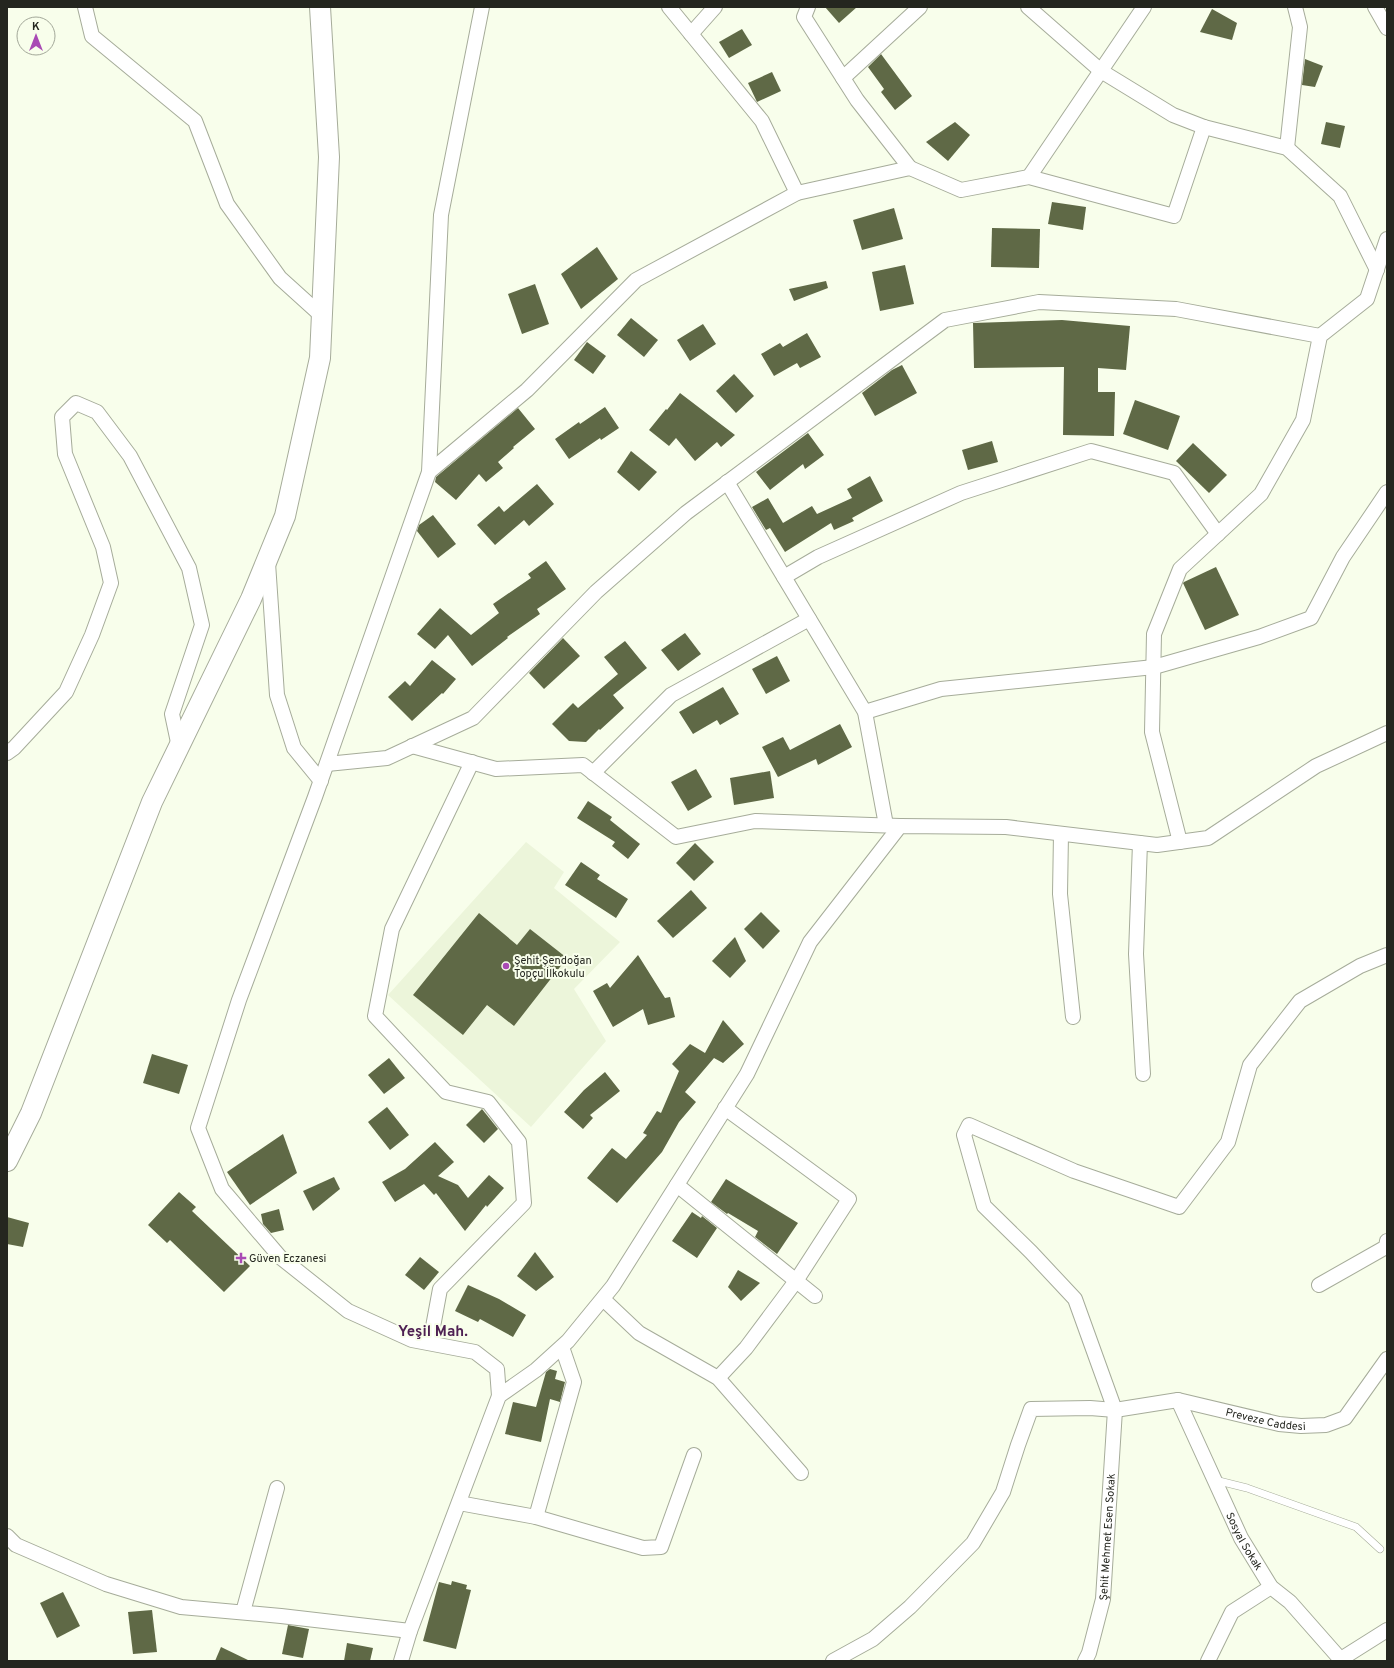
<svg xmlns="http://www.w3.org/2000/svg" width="1394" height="1668" font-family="Overpass,sans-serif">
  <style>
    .built { fill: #ecf5da }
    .building { fill: #5f6946 }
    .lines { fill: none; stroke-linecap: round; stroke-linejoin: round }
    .lane-casing { stroke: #a6ac9a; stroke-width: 8 }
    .street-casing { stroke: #a6ac9a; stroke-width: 16 }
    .secondary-casing { stroke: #a6ac9a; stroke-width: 22 }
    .lane { stroke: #fff; stroke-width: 7 }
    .street { stroke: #fff; stroke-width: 14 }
    .secondary { stroke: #fff; stroke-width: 20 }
    .poi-dot { fill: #a94ab4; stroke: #f8feeb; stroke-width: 1.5 }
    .labels { text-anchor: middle; stroke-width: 4; stroke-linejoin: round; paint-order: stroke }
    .poi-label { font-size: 11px; fill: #24261f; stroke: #f8feeb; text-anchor: start }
    .street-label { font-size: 11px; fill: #24261f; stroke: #f8feeb }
    .district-label { font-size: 15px; font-weight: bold; fill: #4e2053; stroke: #f8feeb }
  </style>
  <rect width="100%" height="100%" fill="#f8feeb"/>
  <!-- built -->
  <polygon class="built" points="526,842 564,872 554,888 620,942 574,989 606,1041 531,1127 388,995"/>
  <!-- building -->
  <g class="building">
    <polygon points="825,7 857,7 839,23"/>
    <polygon points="1212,9 1237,23 1232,40 1200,32"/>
    <polygon points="742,29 752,45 729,58 719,42"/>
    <polygon points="881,54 912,96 895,110 881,92 884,89 868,67"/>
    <polygon points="1305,59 1323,66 1315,87 1302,85"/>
    <polygon points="772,72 781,91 757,102 748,83"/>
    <polygon points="955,122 970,135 948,161 926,142"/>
    <polygon points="1326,122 1345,126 1340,148 1321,144"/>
    <polygon points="1052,202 1086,207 1083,230 1048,224"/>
    <polygon points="894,208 903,239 862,250 853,220"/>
    <polygon points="992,228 1040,229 1039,268 991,267"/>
    <polygon points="597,247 618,279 581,309 561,274"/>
    <polygon points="905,265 914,304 880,311 872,272"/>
    <polygon points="826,281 828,288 794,301 789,289"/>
    <polygon points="535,284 549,324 522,334 508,294"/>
    <polygon points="631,318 658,340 644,357 617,335"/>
    <polygon points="1062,320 1130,326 1126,370 1098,368 1098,392 1115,392 1114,436 1063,435 1064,367 974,368 973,323"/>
    <polygon points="703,324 716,344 690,361 677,340"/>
    <polygon points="807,333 821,357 800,368 797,363 774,376 761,354 780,343 783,347"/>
    <polygon points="587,342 606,356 593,374 574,360"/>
    <polygon points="902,365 917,393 875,416 862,393 892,370"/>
    <polygon points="734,374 754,396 736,413 716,391"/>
    <polygon points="680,393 735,435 721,447 717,442 695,461 676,438 669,446 649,430 666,409 667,410"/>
    <polygon points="1135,400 1180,416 1168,450 1123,434"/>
    <polygon points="605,407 619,428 601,440 600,438 569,459 555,439 579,422 580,424"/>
    <polygon points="518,408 535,429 513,447 514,448 498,462 503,468 486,482 479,474 456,500 435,482 436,477"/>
    <polygon points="808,433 824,455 805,469 803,464 770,490 756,472"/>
    <polygon points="992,441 998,462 968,470 962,450"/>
    <polygon points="1193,443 1227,475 1209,493 1176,461"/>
    <polygon points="631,451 657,472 639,491 617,472"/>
    <polygon points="870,476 883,501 852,518 854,521 834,530 831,523 785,552 770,528 766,530 752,507 768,498 783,523 812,506 817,514 852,498 847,489"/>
    <polygon points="537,484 554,504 529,526 524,520 495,545 477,525 499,506 504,512"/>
    <polygon points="433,515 456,544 438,558 417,531 419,525"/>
    <polygon points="546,561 566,589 537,609 540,614 507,637 508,638 472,666 448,635 435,649 417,634 440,608 471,635 499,613 493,604 531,578 528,574"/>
    <polygon points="1216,567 1239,615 1205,630 1183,583 1184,582"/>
    <polygon points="685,633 701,654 678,671 661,650"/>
    <polygon points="563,638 580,656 544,689 529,673"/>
    <polygon points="625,641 647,668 613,695 624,708 600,730 599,729 586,742 569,741 552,724 573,703 578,708 618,674 604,657"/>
    <polygon points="777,656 790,681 766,694 752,669"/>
    <polygon points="432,660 456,679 443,694 442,693 412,721 388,697 405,681 410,686"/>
    <polygon points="723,687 739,714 720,725 717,720 693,734 679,712"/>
    <polygon points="840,724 852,747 818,765 816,759 778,777 762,747 783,737 790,750"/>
    <polygon points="696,769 712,797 688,811 671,782"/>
    <polygon points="770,771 774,798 734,805 730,778"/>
    <polygon points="588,801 612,817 610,820 640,844 628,859 612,846 615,842 577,818"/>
    <polygon points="695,843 714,862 694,881 676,863"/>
    <polygon points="581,862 600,875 597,879 628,899 616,918 565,885"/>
    <polygon points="691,890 707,908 673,938 657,921"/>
    <polygon points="761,912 780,931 763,949 744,929"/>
    <polygon points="479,913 517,945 530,929 567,958 514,1026 487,1005 463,1035 413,995"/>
    <polygon points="735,937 746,961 730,978 712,961"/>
    <polygon points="638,955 665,998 670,997 675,1017 648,1025 643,1009 613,1027 593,991 607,983 610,988"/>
    <polygon points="723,1020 744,1044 723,1063 714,1058 685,1092 696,1102 679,1122 662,1152 617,1203 587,1178 612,1148 626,1159 647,1135 643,1133 657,1111 661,1113 679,1071 672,1064 690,1044 705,1053"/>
    <polygon points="152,1054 188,1065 179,1094 143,1083"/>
    <polygon points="389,1058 405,1078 384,1094 368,1075"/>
    <polygon points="605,1072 620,1091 590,1115 593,1118 583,1129 564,1112 584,1090"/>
    <polygon points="387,1107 409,1135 390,1150 368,1122"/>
    <polygon points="482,1109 498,1129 484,1143 466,1125"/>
    <polygon points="283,1134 297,1173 250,1205 227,1172"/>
    <polygon points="435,1142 454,1162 438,1176 458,1185 468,1198 489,1175 504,1188 487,1207 486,1205 465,1231 436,1193 434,1195 424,1184 395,1202 382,1182 405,1169"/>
    <polygon points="334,1177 340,1189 313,1211 303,1191"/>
    <polygon points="726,1179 798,1223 777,1254 755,1237 758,1231 728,1213 727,1214 711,1202"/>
    <polygon points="179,1192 196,1207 192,1211 250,1266 224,1292 170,1240 167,1243 148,1225"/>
    <polygon points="279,1209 284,1230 271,1233 263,1224 261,1214"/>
    <polygon points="692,1212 701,1218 702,1216 717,1228 697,1258 672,1241"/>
    <polygon points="7,1217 29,1223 23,1247 7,1244"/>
    <polygon points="535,1252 554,1277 536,1291 517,1276"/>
    <polygon points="420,1257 439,1272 424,1290 405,1275"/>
    <polygon points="738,1270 760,1283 741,1301 728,1287"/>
    <polygon points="468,1285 499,1299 526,1315 513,1337 480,1319 478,1322 455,1311"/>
    <polygon points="550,1369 557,1371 555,1379 565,1382 560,1402 550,1399 541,1442 505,1434 513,1402 536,1407 546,1372"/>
    <polygon points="452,1581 467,1585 466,1589 471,1590 456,1649 423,1641 439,1582 451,1585"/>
    <polygon points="63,1592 80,1626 57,1638 40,1603"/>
    <polygon points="152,1610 157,1652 133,1654 128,1612"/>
    <polygon points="288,1625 309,1629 303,1658 282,1654"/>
    <polygon points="347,1643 373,1648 370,1661 344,1661"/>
    <polygon points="221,1647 250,1661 215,1661"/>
  </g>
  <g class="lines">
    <!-- lane casing -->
    <g class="lane-casing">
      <polyline id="lane" points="1215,1480 1247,1488 1356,1527 1380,1549"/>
    </g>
    <!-- street casing -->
    <g class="street-casing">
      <g id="street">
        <polyline points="85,7 92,36 195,121 227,204 280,278 322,316"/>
        <polyline points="482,7 441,215 429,472 315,797 239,1000 198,1128 222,1189 280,1257 348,1311 412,1340 475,1352 497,1369 499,1396"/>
        <polyline points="669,7 762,121 797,193"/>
        <polyline points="808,7 804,17 857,100 910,168"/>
        <polyline points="1028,7 1101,71 1173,115 1204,127 1287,148 1340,196 1377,270"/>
        <polyline points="1375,7 1387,28"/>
        <polyline points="691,34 715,7"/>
        <polyline points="843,78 920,7"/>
        <polyline points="1287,148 1300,27 1295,7"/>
        <polyline points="1029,177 1144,7"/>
        <polyline points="429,472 527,390 636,280 797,193 910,168 961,190 1029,177 1174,216 1204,127"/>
        <polyline points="727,482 865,712 886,825"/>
        <polyline points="268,563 277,695 294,748 321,781"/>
        <polyline points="784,577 818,557 961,493 1091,451 1174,473 1218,534"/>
        <polyline points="865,712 941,689 1154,667 1259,637 1311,618 1343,557 1387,492"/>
        <polyline points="412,746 496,769 583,765 676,837 755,821 900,826"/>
        <polyline points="7,753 14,748 66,692 92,635 111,583 103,547 65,454 62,417 76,403 97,412 130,456 189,568 202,625 172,714 179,747"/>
        <polyline points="327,764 387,758 473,718 596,592 686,513 945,320 1039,302 1176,309 1320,336"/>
        <polyline points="593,773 671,695 809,619"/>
        <polyline points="1061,834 1060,894 1073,1017"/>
        <polyline points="1180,842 1152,732 1154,634 1180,569 1261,494 1303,420 1320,336 1367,299 1387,239"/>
        <polyline points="1140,843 1136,954 1143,1074"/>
        <polyline points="677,1185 815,1296"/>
        <polyline points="1319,1285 1386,1247 1387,1241"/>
        <polyline points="603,1299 639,1333 718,1378 801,1473"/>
        <polyline points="430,1343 440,1289 524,1203 519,1142 488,1102 446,1092 375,1016 392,929 472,762"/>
        <polyline points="718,1378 746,1348 796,1281 849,1199 725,1108"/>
        <path id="s1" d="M1178 1400 1241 1538 1271 1587 1290 1602 1342 1661"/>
        <polyline points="459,1503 536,1517 643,1548 661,1547 694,1455"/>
        <polyline points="536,1517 574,1382 562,1347"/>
        <polyline points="7,1536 16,1545 106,1584 181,1607 281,1616 410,1631"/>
        <polyline points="243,1612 277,1488"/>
        <polyline points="1341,1659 1387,1630"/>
        <polyline points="401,1661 410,1631 499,1396 536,1370 568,1341 613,1286 747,1074 810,942 900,826 1006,827 1157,845 1208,838 1316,766 1387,733"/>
        <path id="s2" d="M833 1661 873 1639 910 1607 973 1543 1003 1492 1018 1445 1031 1409 1090 1408 1115 1410 1178 1400 1279 1424 1301 1426 1326 1425 1345 1418 1387 1359"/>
        <path id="s3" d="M1085 1661 1089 1653 1103 1599 1115 1410 1075 1299 1031 1252 984 1206 964 1135 969 1125 1074 1171 1179 1207 1228 1142 1250 1065 1300 1001 1360 966 1387 955"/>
        <polyline points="1208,1661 1232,1612 1271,1587"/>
      </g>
    </g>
    <!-- secondary casing -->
    <g class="secondary-casing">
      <polyline id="secondary" points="7,1161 31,1113 152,802 251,599 285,516 320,358 329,157 320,7"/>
    </g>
    <!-- lane -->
    <use href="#lane" class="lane"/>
    <!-- street -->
    <use href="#street" class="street"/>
    <!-- secondary -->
    <use href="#secondary" class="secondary"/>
  </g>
  <!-- markers -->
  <g class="poi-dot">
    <circle cx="506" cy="966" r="4"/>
    <path d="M239 1252h4v4h4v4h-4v4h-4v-4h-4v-4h4z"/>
  </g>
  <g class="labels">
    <!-- poi labels -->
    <g class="poi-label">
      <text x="514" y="964">Şehit Şendoğan<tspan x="514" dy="13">Topçu İlkokulu</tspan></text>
      <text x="249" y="1262">Güven Eczanesi</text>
    </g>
    <!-- street labels -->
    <g class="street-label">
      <text dy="4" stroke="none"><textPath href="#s2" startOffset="569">Preveze Caddesi</textPath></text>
      <text dy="4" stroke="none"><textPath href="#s3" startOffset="127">Şehit Mehmet Esen Sokak</textPath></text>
      <text dy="4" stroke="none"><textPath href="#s1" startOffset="156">Sosyal Sokak</textPath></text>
    </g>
    <!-- district labels -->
    <g class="district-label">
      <text x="433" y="1336">Yeşil Mah.</text>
    </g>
  </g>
  <!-- border -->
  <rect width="1394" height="1668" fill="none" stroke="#24261f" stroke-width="16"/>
  <!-- north arrow -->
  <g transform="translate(36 36)"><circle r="19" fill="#f8feeb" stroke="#a3a899"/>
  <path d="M0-3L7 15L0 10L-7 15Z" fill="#a94ab4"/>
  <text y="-6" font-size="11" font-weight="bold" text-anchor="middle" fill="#24261f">K</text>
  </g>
</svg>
